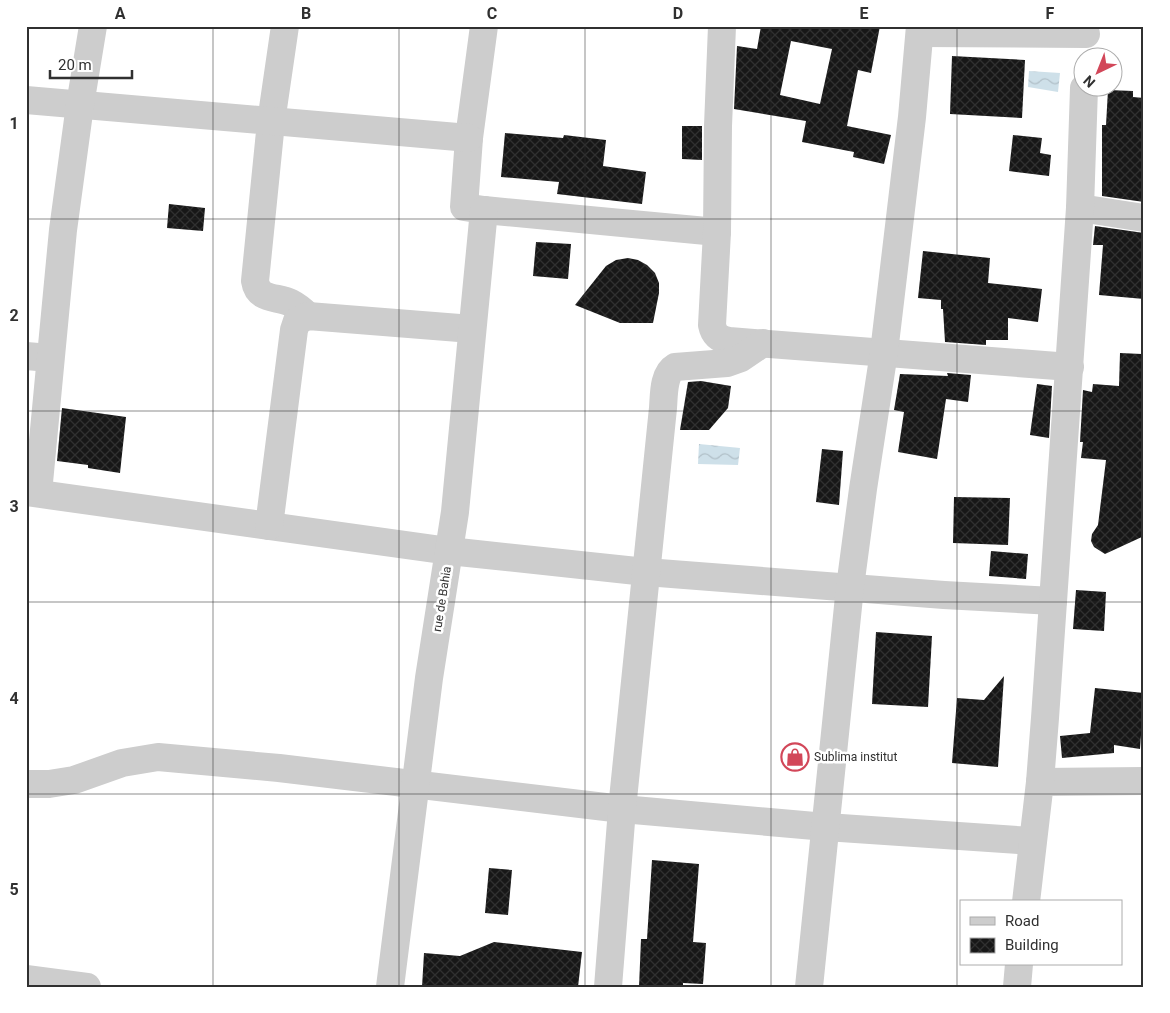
<svg xmlns="http://www.w3.org/2000/svg" width="1170" height="1013" font-family="Roboto,sans-serif">
  <style>
    .water { fill: url(#water-waves) }
    .building { fill: url(#building-cross-hatch); fill-rule: evenodd }
    .lines { fill: none; stroke-linecap: round; stroke-linejoin: round }
    .street { stroke: #cdcdcd; stroke-width: 28 }
    .grid { fill: none; stroke: #303030; stroke-width: 1; stroke-opacity: 0.55 }
    .labels { text-anchor: middle; stroke-width: 5; stroke-linejoin: round; paint-order: stroke }
    .street-label { font-size: 12px; fill: #303030; stroke: #fff }
    .poi-label { font-size: 12px; fill: #303030; stroke: #fff; text-anchor: start }
    .neatline { fill: none; stroke: #303030; stroke-width: 2 }
    .grid-label { font-size: 16px; text-anchor: middle; font-weight: bold; fill: #303030 }
  </style>
  <defs>
    <pattern id="water-waves" width="16" height="10" patternUnits="userSpaceOnUse" patternTransform="scale(1.25)"><rect width="16" height="10" fill="#cee0e9"/><path d="M0 5q4-4 8 0t8 0" fill="none" stroke="#b1c0c8"/></pattern>
    <pattern id="building-cross-hatch" width="8" height="8" patternUnits="userSpaceOnUse" patternTransform="scale(1.25)"><rect width="8" height="8" fill="#171717"/><path d="M0 0l8 8M0 8l8-8" fill="none" stroke="#303030"/></pattern>
  </defs>
  <rect width="100%" height="100%" fill="#fff"/>
  <!-- water -->
  <g class="water">
    <polygon points="1029,71 1060,73 1058,92 1028,87"/>
    <polygon points="699,444 740,448 738,465 698,464"/>
  </g>
  <!-- building -->
  <g class="building">
    <path d="M761 26H880L871 73 858 70 847 126 891 135 884 164 853 157 854 152 802 142 806 121 734 109 737 46 757 49ZM791 41 832 49 820 104 780 95Z"/>
    <polygon points="952,56 1025,60 1022,118 950,114"/>
    <polygon points="1108,90 1133,91 1133,97 1144,98 1144,202 1102,196 1102,125 1106,125"/>
    <polygon points="682,126 702,126 702,160 682,159"/>
    <polygon points="505,133 563,138 564,135 606,140 603,166 646,172 642,204 557,194 559,182 501,177"/>
    <polygon points="1013,135 1042,138 1040,153 1051,155 1049,176 1009,171"/>
    <polygon points="169,204 205,208 203,231 167,228"/>
    <polygon points="1095,226 1144,233 1144,299 1099,295 1103,245 1093,245"/>
    <polygon points="536,242 571,244 568,279 533,276"/>
    <polygon points="923,251 990,258 988,283 1042,289 1038,322 1008,318 1008,340 986,340 986,345 945,342 943,309 941,309 941,300 918,298"/>
    <polygon points="628,258 638,260 647,265 655,273 659,283 659,293 653,323 620,323 575,305 606,266 616,260"/>
    <polygon points="1120,353 1142,354 1141,383 1144,383 1144,536 1105,554 1094,547 1091,541 1092,534 1098,525 1106,460 1081,458 1083,442 1080,442 1083,390 1092,392 1093,384 1119,386"/>
    <polygon points="947,373 971,375 968,402 946,399 937,459 898,452 904,412 894,410 900,374 948,376"/>
    <polygon points="701,381 731,386 728,408 709,430 680,430 688,382"/>
    <polygon points="1037,384 1052,386 1049,438 1030,435"/>
    <polygon points="62,408 126,417 120,473 88,468 88,465 57,461"/>
    <polygon points="822,449 843,451 839,505 816,502"/>
    <polygon points="954,497 1010,498 1008,545 953,543"/>
    <polygon points="991,551 1028,554 1026,579 989,576"/>
    <polygon points="1076,590 1106,592 1104,631 1073,629"/>
    <polygon points="876,632 932,636 928,707 872,704"/>
    <polygon points="1004,676 998,767 952,763 957,698 984,700"/>
    <polygon points="1095,688 1144,693 1140,749 1114,745 1114,753 1062,758 1060,736 1090,733"/>
    <polygon points="652,860 699,864 693,942 706,943 703,984 683,983 683,987 639,987 641,939 647,939"/>
    <polygon points="489,868 512,870 508,915 485,913"/>
    <polygon points="494,942 582,952 578,987 422,987 424,953 460,956"/>
  </g>
  <g class="lines">
    <!-- street -->
    <g class="street">
      <path d="M285 26 271 122 255 281C258 301 277 296 291 303 297 306 303 311 308 316"/>
      <polyline points="484,26 469,138 464,207 484,210 717,232"/>
      <path d="M722 26 718 126 717 232 712 325C714 335 719 339 729 341L1070 367"/>
      <polyline points="920,33 1086,34"/>
      <polyline points="26,100 469,138"/>
      <polyline points="1080,208 1144,218"/>
      <polyline points="26,356 50,358"/>
      <polyline points="26,492 449,551 646,572 944,595 1053,601"/>
      <polyline points="38,493 63,230 80,105 93,26"/>
      <polyline points="269,526 294,330 297,321 308,316 472,329"/>
      <polyline points="1040,782 1144,781"/>
      <polyline points="26,784 49,784 74,780 122,763 158,757 279,768 622,809 826,827 1032,841"/>
      <polyline points="1026,902 1040,782 1045,718 1080,208 1084,88"/>
      <polyline points="26,979 87,987"/>
      <polyline points="390,987 429,678 455,512 484,210"/>
      <path d="M608 987 622 809 663 408C664 396 663 374 675 367L727 363 741 358 763 343"/>
      <polyline points="809,987 850,587 863,489 884,352 912,117 920,26"/>
      <polyline points="1017,987 1019,964"/>
    </g>
  </g>
  <!-- grid -->
  <path class="grid" d="M213 26V987M399 26V987M585 26V987M771 26V987M957 26V987M26 219H1144M26 411H1144M26 602H1144M26 794H1144"/>
  <!-- icons -->
  <defs>
    <g id="shop-ring" transform="scale(1.4375)"><circle r="9.5" fill="#fff" stroke="#d24759" stroke-width="1.5"/><path d="M-5-2.5h2.3a2.7 3.5 0 0 1 5.4 0H5L5.5 6h-11ZM-1.5-2.5h3a1.5 2.3 0 0 0-3 0Z" fill="#d24759"/></g>
  </defs>
  <g fill-rule="evenodd">
    <use href="#shop-ring" x="795" y="757"/>
  </g>
  <g class="labels">
    <!-- street labels -->
    <g class="street-label">
      <text transform="translate(442 599) rotate(-81)" y="4">rue de Bahia</text>
    </g>
    <!-- poi labels -->
    <g class="poi-label">
      <text x="814" y="761">Sublima institut</text>
    </g>
  </g>
  <!-- border -->
  <rect width="1170" height="1013" fill="none" stroke="#ffffff" stroke-width="55"/>
  <!-- legend -->
  <rect x="960" y="900" width="162" height="65" fill="#ffffff" stroke="#acacac"/>
  <rect x="970" y="917" width="25" height="8" fill="#cdcdcd" stroke="#acacac"/>
  <text x="1005" y="926" font-size="15" fill="#303030">Road</text>
  <rect x="970" y="938" width="25" height="15" fill="url(#building-cross-hatch)" stroke="#acacac"/>
  <text x="1005" y="950" font-size="15" fill="#303030">Building</text>
  <!-- north arrow -->
  <g transform="translate(1098 72) rotate(223)"><circle r="24" fill="#ffffff" stroke="#acacac"/>
  <path d="M0-4L9 19L0 12L-9 19Z" fill="#d24759"/>
  <text y="-8" font-size="14" font-weight="bold" text-anchor="middle" fill="#303030">N</text>
  </g>
  <!-- scale -->
  <path d="M50 70v8h82v-8" fill="none" stroke="#303030" stroke-width="2.5"/>
  <text x="58" y="70" font-size="15" fill="#303030" stroke="#ffffff" stroke-width="4" paint-order="stroke">20 m</text>
  <rect x="28" y="28" width="1114" height="958" class="neatline"/>
  <g class="grid-label">
    <text x="120" y="19">A</text>
    <text x="306" y="19">B</text>
    <text x="492" y="19">C</text>
    <text x="678" y="19">D</text>
    <text x="864" y="19">E</text>
    <text x="1050" y="19">F</text>
    <text x="14" y="129">1</text>
    <text x="14" y="321">2</text>
    <text x="14" y="512">3</text>
    <text x="14" y="704">4</text>
    <text x="14" y="895">5</text>
  </g>
</svg>
